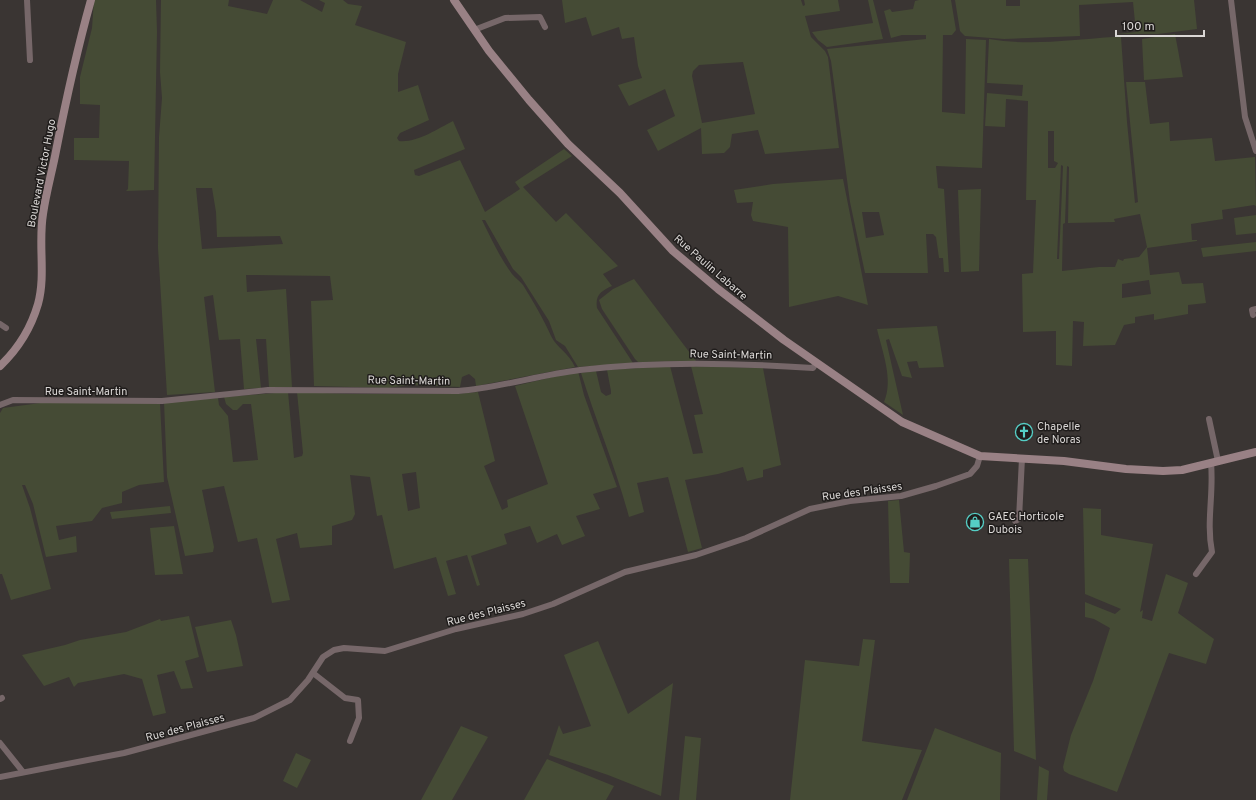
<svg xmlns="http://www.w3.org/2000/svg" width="1256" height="800" font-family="Overpass,sans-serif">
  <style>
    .green { fill: #454b35; fill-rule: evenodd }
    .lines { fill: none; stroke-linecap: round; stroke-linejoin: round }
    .street { stroke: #766769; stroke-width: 6 }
    .secondary { stroke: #998185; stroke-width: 8 }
    .labels { text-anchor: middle; stroke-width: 3; stroke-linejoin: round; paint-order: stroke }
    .street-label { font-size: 11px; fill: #dad7d5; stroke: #201d1c }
    .poi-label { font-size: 11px; fill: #dad7d5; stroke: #201d1c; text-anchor: start }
  </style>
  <rect width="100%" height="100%" fill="#3a3533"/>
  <!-- green -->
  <g class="green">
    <polygon points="94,0 156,0 157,32 154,190 126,191 128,189 129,161 74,160 74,138 99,138 100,105 80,104 80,77 92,28"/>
    <path d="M161 0H229L228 6 267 14 273 0H300L322 12 325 3 319 0H343L348 4 362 6 355 25 406 42 398 74V92L418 85 429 120 400 133 397 138 399 141C417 143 437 129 453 121L465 149 414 170 415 175 419 176 460 160 485 212 520 189 515 182 564 149 572 156 523 187 556 222 566 213 618 266 603 274 612 286C601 291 595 295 597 308L633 363 578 367 565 346 556 340 549 321 521 277 513 269 485 220H482C491 238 500 258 512 274 515 278 520 281 523 285 533 301 544 320 551 336 557 348 569 353 575 367L476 386 475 379 469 374 462 377 460 387 410 385 388 388 314 386 311 301 333 300 330 276 246 275 247 292 286 289 292 387H269L266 339H256L261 388 244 389 240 339 219 340 213 295 204 297 215 392 167 395 158 248 159 137 162 98 160 72ZM196 188H212L216 212 217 237 280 236 283 244 202 249Z"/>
    <path d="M562 0H801L803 6 805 5 804 0H838L840 11 805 16 811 37 825 51 828 57 839 148 765 154 758 130 732 134 730 147 724 153 702 154 701 128 658 151 647 130 675 116 665 89 629 106 618 85 642 78 638 66 634 37 622 39 619 27 592 36 586 17 565 23ZM743 62 755 114 702 123 692 76 693 71 699 65Z"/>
    <polygon points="868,0 873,0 883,39 827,47 818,40 812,32 873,23"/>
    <path d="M919 0H951L956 30 952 35H943L942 112 965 114 966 39 986 40 982 168 936 166 938 188 944 189 949 272H944L943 258H939L936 237 933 234H926L928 273H865L850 202 831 61 827 49 926 39V35H902L891 38 884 11 890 9 892 12 913 9 915 1ZM862 212H879L884 235 866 238Z"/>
    <polygon points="955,0 1006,0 1006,6 1020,6 1020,0 1194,0 1197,29 1158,34 1117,34 1136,32 1133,2 1079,5 1080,36 1004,39 965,36 960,31"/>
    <polygon points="1175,34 1183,77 1144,80 1142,39"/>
    <path d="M1112 37H1121L1127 122 1135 203 1138 202 1126 82H1145L1150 124 1169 122 1170 141 1212 138 1215 161 1255 157 1256 206 1254 205 1222 210 1223 219 1191 224 1192 240H1197V241L1147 248 1150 275 1179 272 1182 284 1203 283 1206 303 1188 305V314L1154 320V314L1135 317V323L1124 325 1115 345 1083 346 1084 322 1073 321 1072 366 1056 365V331L1023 332 1022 274 1033 273 1036 200H1026L1028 101 1006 99 1005 127 985 126 987 93 1022 96 1023 85 987 83 989 39C1029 46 1071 40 1112 37ZM1048 131H1054V161L1058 163 1055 168H1048ZM1061 165 1063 166 1059 259H1057ZM1067 166 1069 167 1068 223 1115 222 1114 219 1140 214 1147 247 1139 257 1124 259 1123 261 1118 259 1115 267H1099L1062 271 1063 224 1065 223ZM1149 280 1151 294 1122 298V284Z"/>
    <polygon points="843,179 868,305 838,296 789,307 788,227 753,221 751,215 753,202 737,203 734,190 773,184"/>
    <polygon points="981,189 979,271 961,272 958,190"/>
    <polygon points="1256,215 1256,233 1236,235 1234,218"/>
    <polygon points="1256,242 1256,251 1203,257 1201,248"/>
    <polygon points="634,279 696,361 645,362 638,362 635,359 602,309 599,300 613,289"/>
    <path d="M937 326 944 367 919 368 917 361 907 362 912 378 902 376 889 339 886 340 903 415 884 402C894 380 882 351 877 329Z"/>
    <path d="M670 366 693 454 703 453 694 415 703 414 691 366 763 368 781 465 763 470V477L747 481 743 467 718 474 685 480 702 548 688 552 668 477 637 483 644 512 629 517C616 468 596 421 581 373L596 371 601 392 606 396 611 394V391L607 370Z"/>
    <path d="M578 371 584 395 617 487 593 494 600 509 576 516 585 536 562 545 557 534 537 543 530 526 504 534 507 544 471 556 480 585 477 586 467 555 446 561 456 594 448 596 436 557 394 569 382 515 377 516 370 477 350 475 355 514 352 520 332 526V545L300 548 297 533 276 539 290 600 272 603 257 538 238 542 224 486 202 490 214 547 213 552 185 556 167 477 164 402 218 398 219 405 228 416 233 462 258 460 251 404H243L237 410H233L226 404 224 397 288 392 294 458 302 456 303 453 297 392 349 394H456L478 392 495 461 484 466 502 510 508 507 507 500 548 484 515 386ZM416 472 420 508 408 511 402 474Z"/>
    <polygon points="48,402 160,403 164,482 139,485 122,492 122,503 102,508 92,521 56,526 59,540 76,536 77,552 46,557 33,504 25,485 22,485 30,508 51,589 11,600 2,574 0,574 0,413 3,408"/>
    <polygon points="899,500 904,552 910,553 909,583 890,583 888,501"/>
    <polygon points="170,506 171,513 112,519 110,512"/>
    <polygon points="1083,508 1101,509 1101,535 1153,544 1140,612 1143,610 1142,618 1152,621 1166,574 1188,583 1178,613 1214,639 1206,664 1169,653 1117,792 1069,774 1064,771 1063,767 1071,735 1093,681 1110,628 1094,619 1085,617 1085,602 1115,614 1121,609 1085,594"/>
    <polygon points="174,526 183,574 155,575 150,528"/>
    <polygon points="1009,559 1028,559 1036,760 1014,751"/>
    <polygon points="189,616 199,657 185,661 193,688 181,689 174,671 157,675 166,713 153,716 142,679 124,674 78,683 74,687 69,677 44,686 22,655 65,645 80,640 126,632 160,619 161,621"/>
    <polygon points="231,620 236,635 243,666 207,672 195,627"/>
    <polygon points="863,639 875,640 862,741 922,750 902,800 790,800 805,660 859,666"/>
    <polygon points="598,641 628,714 673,683 661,796 608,775 549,755 559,725 563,734 591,726 564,655"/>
    <polygon points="461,726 488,737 452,800 421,800"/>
    <polygon points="935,728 1001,753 1000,800 907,800"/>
    <polygon points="685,736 701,738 696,800 679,800"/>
    <polygon points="296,753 311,760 297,788 283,781"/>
    <polygon points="547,759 614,786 606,800 524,800"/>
    <polygon points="1039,766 1049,771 1047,800 1037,800"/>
  </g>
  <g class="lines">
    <!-- street -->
    <g class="street">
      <polyline points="27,0 30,60"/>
      <polyline points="1231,0 1245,117 1256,151"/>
      <polyline points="474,30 505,18 540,17 545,27"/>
      <polyline points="1253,315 1252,310 1256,309"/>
      <polyline points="0,324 6,328"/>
      <path d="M0 405 13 400 162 401 268 390 458 391C499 388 539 375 580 370 657 361 735 363 813 368L816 363"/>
      <polyline points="1209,419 1218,461"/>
      <polyline points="1015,521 1019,519 1022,458"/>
      <path d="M1196 574 1212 552C1206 522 1214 493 1211 463"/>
      <polyline points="313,673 345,698 358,700 359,718 350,741"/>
      <polyline points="0,699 2,698"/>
      <polyline points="0,743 23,772"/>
      <polyline points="0,777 124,753 254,718 290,700 308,680 323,657 334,650 344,648 385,651 456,629 523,614 553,604 625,572 696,555 746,538 810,509 850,501 901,496 936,486 970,474 977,466 980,456"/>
    </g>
    <!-- secondary -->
    <g class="secondary">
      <polyline points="454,0 489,51 529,100 568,144 620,193 673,251 718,289 784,340 902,422 980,456 1064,461 1126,469 1163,471 1182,470 1256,452"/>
      <path d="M0 366C18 349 31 328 38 304 46 275 38 244 43 214 46 193 52 172 56 151 66 100 77 50 91 0"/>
    </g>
  </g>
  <!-- icons -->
  <defs>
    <g id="church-ring" transform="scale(0.9)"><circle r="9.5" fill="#201d1c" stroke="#55cec5" stroke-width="1.5"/><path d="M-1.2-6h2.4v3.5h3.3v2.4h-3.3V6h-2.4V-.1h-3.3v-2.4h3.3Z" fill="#55cec5"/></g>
    <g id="shop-ring" transform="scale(0.9)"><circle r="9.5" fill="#201d1c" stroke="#55cec5" stroke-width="1.5"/><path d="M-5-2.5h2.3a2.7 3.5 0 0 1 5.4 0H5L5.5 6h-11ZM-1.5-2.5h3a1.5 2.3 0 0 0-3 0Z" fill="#55cec5"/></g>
  </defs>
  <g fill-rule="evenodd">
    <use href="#church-ring" x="1024" y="432"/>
    <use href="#shop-ring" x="975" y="522"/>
  </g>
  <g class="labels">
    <!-- street labels -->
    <g class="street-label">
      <text transform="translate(41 173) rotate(-79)" y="4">Boulevard Victor Hugo</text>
      <text transform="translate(711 267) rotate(41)" y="4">Rue Paulin Labarre</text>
      <text transform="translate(731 354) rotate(1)" y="4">Rue Saint-Martin</text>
      <text transform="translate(409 380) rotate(1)" y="4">Rue Saint-Martin</text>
      <text x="86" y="395">Rue Saint-Martin</text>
      <text transform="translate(862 491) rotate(-8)" y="4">Rue des Plaisses</text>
      <text transform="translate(486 612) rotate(-14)" y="4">Rue des Plaisses</text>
      <text transform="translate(185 727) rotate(-15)" y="4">Rue des Plaisses</text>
    </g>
    <!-- poi labels -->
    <g class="poi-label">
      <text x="1037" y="430">Chapelle<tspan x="1037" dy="13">de Noras</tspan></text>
      <text x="988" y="520">GAEC Horticole<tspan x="988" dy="13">Dubois</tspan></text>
    </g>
  </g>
  <!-- scale -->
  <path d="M1116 30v6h88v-6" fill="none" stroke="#dad7d5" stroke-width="2"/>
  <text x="1122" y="30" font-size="12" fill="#dad7d5" stroke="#201d1c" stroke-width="3" paint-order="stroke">100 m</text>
</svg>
